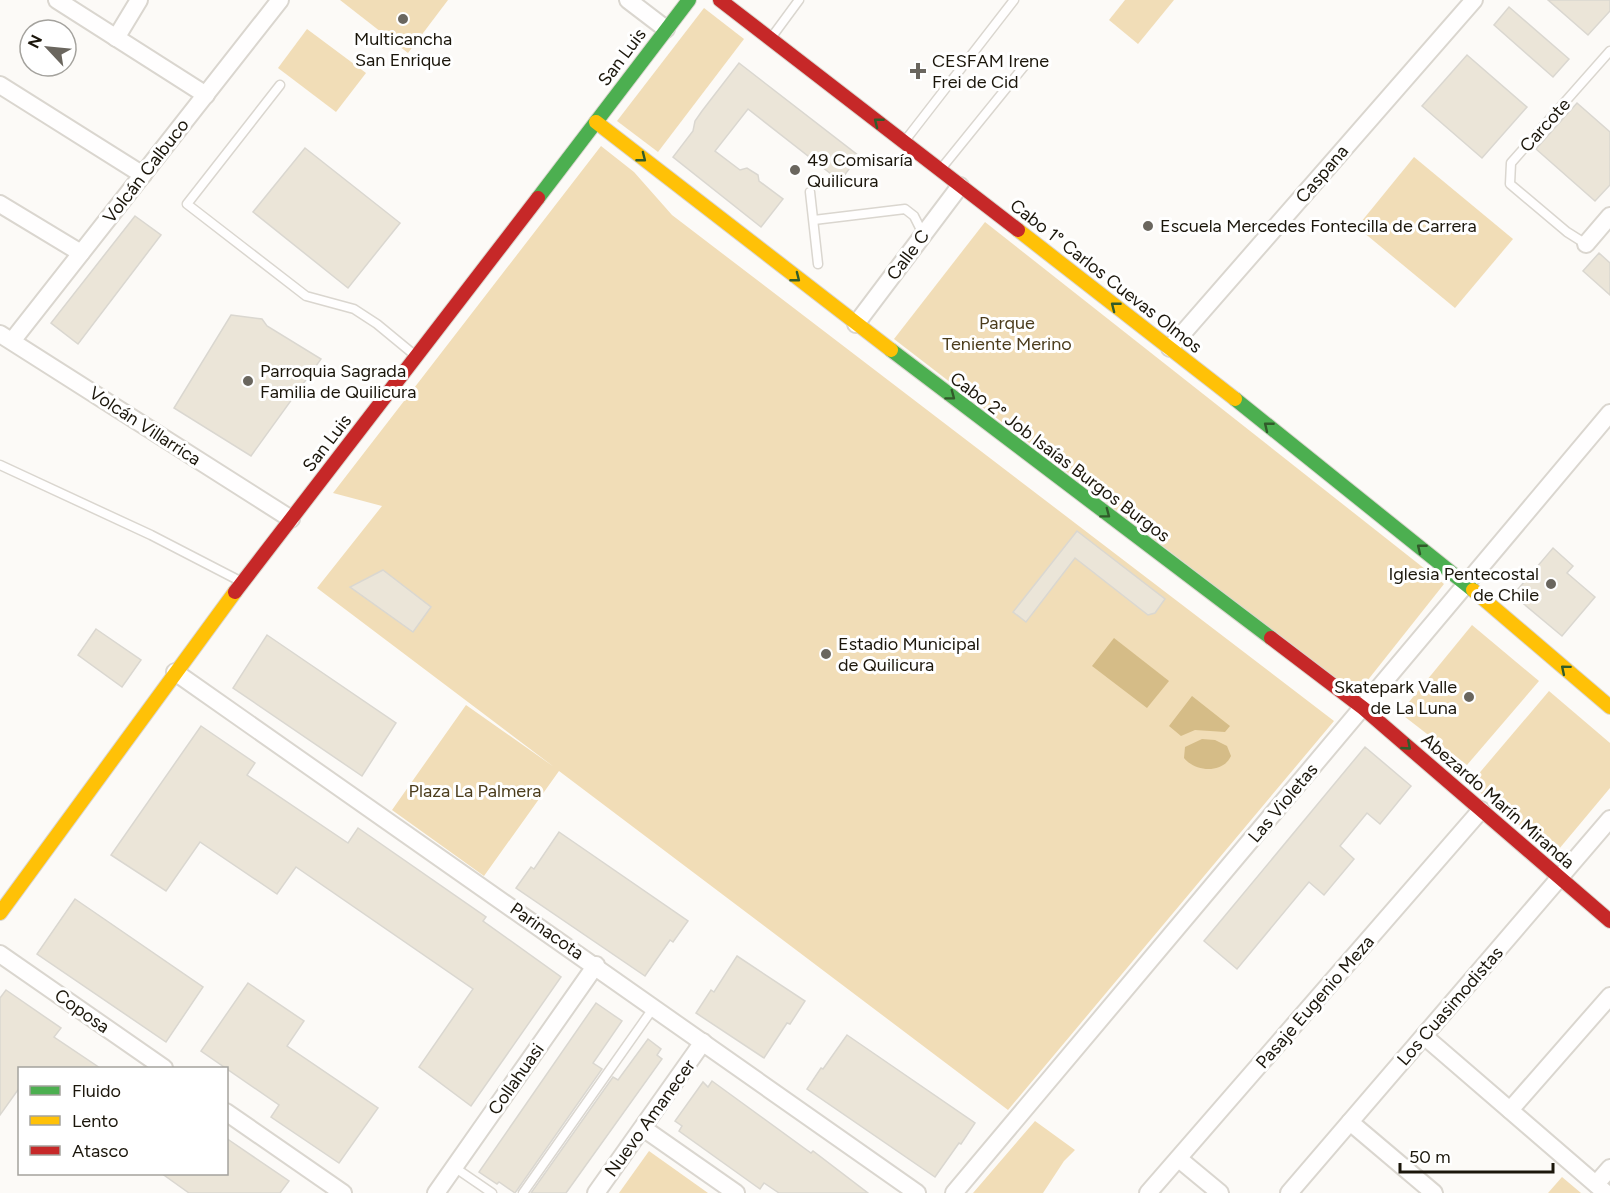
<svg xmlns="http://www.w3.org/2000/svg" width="1610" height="1193" font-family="Figtree,sans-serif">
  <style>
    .green { fill: #f1ddb7 }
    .water { fill: #d5bc87 }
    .building { fill: #ebe5d8; stroke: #dad7d0; stroke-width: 1.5 }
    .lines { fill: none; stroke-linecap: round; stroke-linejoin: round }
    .lane-casing { stroke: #dad6cf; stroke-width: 11 }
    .street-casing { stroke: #dad6cf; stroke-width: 20 }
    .fast-casing { stroke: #dad6cf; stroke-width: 16 }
    .slow-casing { stroke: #dad6cf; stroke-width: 16 }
    .jam-casing { stroke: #dad6cf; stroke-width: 16 }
    .lane { stroke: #fffefe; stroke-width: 8 }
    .street { stroke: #fffefe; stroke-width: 16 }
    .fast { stroke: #4caf50; stroke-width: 14 }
    .slow { stroke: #ffc107; stroke-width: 14 }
    .jam { stroke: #c62828; stroke-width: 14 }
    .oneway { stroke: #315b2a }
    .poi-dot { fill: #6a665e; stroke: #fff; stroke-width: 2 }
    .labels { text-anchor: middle; stroke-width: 6; stroke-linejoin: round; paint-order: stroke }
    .poi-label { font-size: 18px; fill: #1b160b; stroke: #fff; text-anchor: start }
    .street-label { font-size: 18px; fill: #1b160b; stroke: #fff }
    .park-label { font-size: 18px; fill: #4b3c1c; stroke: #fff }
  </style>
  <rect width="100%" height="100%" fill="#fcfaf7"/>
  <!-- green -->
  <g class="green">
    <polygon points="340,0 448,0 408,53"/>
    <polygon points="1125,0 1174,0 1138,44 1109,20"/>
    <polygon points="704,8 744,39 658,152 617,121"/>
    <polygon points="307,29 366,73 336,112 278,68"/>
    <polygon points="601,146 634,172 672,215 1334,721 1008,1110 559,771 484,876 392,810 466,705 554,767 317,588 382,506 333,493"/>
    <polygon points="1414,157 1513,239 1455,308 1357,227"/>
    <polygon points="985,222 1444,584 1356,695 894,339"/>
    <polygon points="1472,625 1539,681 1467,765 1400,713"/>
    <polygon points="1549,691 1610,743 1610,788 1554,855 1470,784"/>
    <polygon points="1035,1121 1075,1150 1064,1161 1043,1193 973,1193"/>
    <polygon points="649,1151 708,1193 619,1193"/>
    <polygon points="1562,1177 1581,1193 1548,1193"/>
  </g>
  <!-- water -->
  <g class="water">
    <polygon points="1114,638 1169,681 1147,708 1092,666"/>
    <polygon points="1192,696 1230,726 1225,732 1195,730 1181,736 1169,726"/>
    <path d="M1202 739 1215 740 1227 746 1231 756C1223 774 1195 772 1184 758L1185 747Z"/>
  </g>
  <!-- building -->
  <g class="building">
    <polygon points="1548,0 1610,0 1610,11 1588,35"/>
    <polygon points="1509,7 1569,59 1553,77 1494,25"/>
    <polygon points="1467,55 1527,107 1482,158 1422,106"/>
    <polygon points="739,63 859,156 840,181 748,109 715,151 740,170 747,168 758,175 759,181 783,199 761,227 673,157 693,131 695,121 702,111"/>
    <polygon points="1577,103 1610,132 1610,185 1595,201 1536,149"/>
    <polygon points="305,148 400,223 348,288 253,212"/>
    <polygon points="135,216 161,235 78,344 51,323"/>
    <polygon points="1599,253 1610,263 1610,295 1583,271"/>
    <polygon points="231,315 262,319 267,326 321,359 251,456 174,408"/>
    <polygon points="1077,531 1165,599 1155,613 1148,615 1075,558 1026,622 1013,612"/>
    <polygon points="1553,548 1573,566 1567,573 1595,597 1562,636 1513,595"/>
    <polygon points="383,570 431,607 413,632 350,587"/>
    <polygon points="96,629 141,660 122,687 78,655"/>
    <polygon points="267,635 396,723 362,776 233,688"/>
    <polygon points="201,726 255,763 247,775 348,843 358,828 486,917 483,921 561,977 471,1106 419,1067 473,989 296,867 277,894 200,842 166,891 111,855"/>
    <polygon points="1365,747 1411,786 1380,824 1367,813 1340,846 1354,859 1324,895 1309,882 1237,969 1204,941"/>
    <polygon points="559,832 688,921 673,942 670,940 645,976 516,888 531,867 534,869"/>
    <polygon points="75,899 203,987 166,1042 37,954"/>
    <polygon points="737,956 805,1001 790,1024 787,1023 764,1058 696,1013 711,990 714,992"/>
    <polygon points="248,983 304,1021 287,1046 378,1108 339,1163 271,1117 279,1105 201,1051"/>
    <polygon points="6,990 61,1028 54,1037 100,1068 20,1068 20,1087 0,1115 0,998"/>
    <polygon points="596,1003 622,1021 593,1063 602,1069 515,1193 499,1182 497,1184 479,1172"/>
    <polygon points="847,1035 975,1123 961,1144 959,1143 935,1177 807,1089 821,1068 823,1069"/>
    <polygon points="648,1039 661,1049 657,1055 662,1059 566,1193 531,1193 613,1077 618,1080"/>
    <polygon points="712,1081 811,1153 813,1151 868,1193 779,1193 764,1183 760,1189 679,1131 682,1126 675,1121 703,1082 708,1087"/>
    <polygon points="226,1138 289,1181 280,1193 189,1193 161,1173 226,1173"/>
  </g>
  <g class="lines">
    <!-- lane casing -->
    <g class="lane-casing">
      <g id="lane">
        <polyline points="771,38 799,0"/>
        <polyline points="280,85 187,204 306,296 354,309 377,324 417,357"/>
        <polyline points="904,142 1014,0"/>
        <polyline points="940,170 1025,65"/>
        <polyline points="810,192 818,264"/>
        <polyline points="814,220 905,209 914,216 923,234"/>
        <polyline points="1586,244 1567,232 1510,184 1511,163 1610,51"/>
        <polyline points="0,465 151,535 240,581"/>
        <polyline points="454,1167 492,1193"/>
        <polyline points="523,1193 654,1007"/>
      </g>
    </g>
    <!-- street casing -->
    <g class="street-casing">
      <g id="street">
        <polyline points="57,0 206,95"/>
        <polyline points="628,0 666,29"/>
        <polyline points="116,38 139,0"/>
        <polyline points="0,85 143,175"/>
        <polyline points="0,204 81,253"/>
        <polyline points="1586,244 1610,216"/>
        <polyline points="856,324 960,186"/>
        <polyline points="0,334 291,519"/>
        <polyline points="12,341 280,0"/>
        <polyline points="1170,348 1474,0"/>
        <polyline points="175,672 917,1193"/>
        <polyline points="0,954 164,1068"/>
        <polyline points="1424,1036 1606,1193"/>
        <polyline points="1510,1110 1610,996"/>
        <polyline points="226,1112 343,1193"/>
        <polyline points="1350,1122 1434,1193"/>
        <polyline points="643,1128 736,1193"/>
        <polyline points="1179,1159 1220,1193"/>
        <polyline points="1596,1184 1610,1168"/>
        <polyline points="436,1193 596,965"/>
        <polyline points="596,1193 703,1042"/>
        <polyline points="954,1193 1610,413"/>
        <polyline points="1148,1193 1481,810"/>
        <polyline points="1289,1193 1610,819"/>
      </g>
    </g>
    <!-- fast casing -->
    <g class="fast-casing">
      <g id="fast">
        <polyline points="538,198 689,0"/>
        <polyline points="891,350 1271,638"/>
        <polyline points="1235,399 1473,590"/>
      </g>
    </g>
    <!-- slow casing -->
    <g class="slow-casing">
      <g id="slow">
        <polyline points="596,122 891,350"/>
        <polyline points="1018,230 1235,399"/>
        <polyline points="1473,590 1610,707"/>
        <polyline points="0,913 235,592"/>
      </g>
    </g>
    <!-- jam casing -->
    <g class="jam-casing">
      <g id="jam">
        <polyline points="720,0 1018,230"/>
        <polyline points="235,592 538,198"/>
        <polyline points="1271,638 1363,708 1610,921"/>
      </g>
    </g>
    <!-- lane -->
    <use href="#lane" class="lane"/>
    <!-- street -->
    <use href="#street" class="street"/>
    <!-- fast -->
    <use href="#fast" class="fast"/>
    <!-- slow -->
    <use href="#slow" class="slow"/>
    <!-- jam -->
    <use href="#jam" class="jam"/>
  </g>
  <!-- one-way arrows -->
  <defs><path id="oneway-chevron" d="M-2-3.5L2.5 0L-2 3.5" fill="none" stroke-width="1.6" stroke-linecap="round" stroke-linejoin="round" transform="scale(1.5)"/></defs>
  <g class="oneway">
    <use href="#oneway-chevron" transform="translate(878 122) rotate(-142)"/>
    <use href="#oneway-chevron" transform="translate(642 158) rotate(38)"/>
    <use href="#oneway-chevron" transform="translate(796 278) rotate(38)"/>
    <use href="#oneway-chevron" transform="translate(1115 306) rotate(-142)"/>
    <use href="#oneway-chevron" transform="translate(951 396) rotate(37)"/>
    <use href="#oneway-chevron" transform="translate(1268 426) rotate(-141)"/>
    <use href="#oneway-chevron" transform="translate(1106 514) rotate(37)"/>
    <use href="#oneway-chevron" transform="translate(1421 548) rotate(-141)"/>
    <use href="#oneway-chevron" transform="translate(1565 669) rotate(-140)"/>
    <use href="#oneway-chevron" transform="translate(1407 746) rotate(41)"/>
  </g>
  <!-- markers -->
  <g class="poi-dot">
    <circle cx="403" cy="19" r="6"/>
    <path d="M915 62h6v6h6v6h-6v6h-6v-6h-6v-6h6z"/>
    <circle cx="795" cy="170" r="6"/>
    <circle cx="1148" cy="226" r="6"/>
    <circle cx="248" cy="381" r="6"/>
    <circle cx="1551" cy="584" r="6"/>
    <circle cx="826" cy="654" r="6"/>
    <circle cx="1469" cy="697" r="6"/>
  </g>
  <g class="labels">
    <!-- poi labels -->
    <g class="poi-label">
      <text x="403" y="45" text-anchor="middle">Multicancha<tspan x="403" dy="21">San Enrique</tspan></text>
      <text x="932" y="67">CESFAM Irene<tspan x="932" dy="21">Frei de Cid</tspan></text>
      <text x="807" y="166">49 Comisaría<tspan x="807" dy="21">Quilicura</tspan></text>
      <text x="1160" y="232">Escuela Mercedes Fontecilla de Carrera</text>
      <text x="260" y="377">Parroquia Sagrada<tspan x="260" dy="21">Familia de Quilicura</tspan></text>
      <text x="1539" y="580" text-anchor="end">Iglesia Pentecostal<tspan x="1539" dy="21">de Chile</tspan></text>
      <text x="838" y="650">Estadio Municipal<tspan x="838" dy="21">de Quilicura</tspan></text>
      <text x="1457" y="693" text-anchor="end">Skatepark Valle<tspan x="1457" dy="21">de La Luna</tspan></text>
    </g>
    <!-- street labels -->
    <g class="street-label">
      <text transform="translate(622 57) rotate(-53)" y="6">San Luis</text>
      <text transform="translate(1545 125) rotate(-48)" y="6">Carcote</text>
      <text transform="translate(146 171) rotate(-52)" y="6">Volcán Calbuco</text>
      <text transform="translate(1322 174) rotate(-49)" y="6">Caspana</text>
      <text transform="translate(908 255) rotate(-53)" y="6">Calle C</text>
      <text transform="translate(1106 276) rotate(38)" y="6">Cabo 1° Carlos Cuevas Olmos</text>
      <text transform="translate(145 426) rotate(33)" y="6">Volcán Villarrica</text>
      <text transform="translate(327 443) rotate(-52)" y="6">San Luis</text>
      <text transform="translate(1060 457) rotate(37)" y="6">Cabo 2° Job Isaías Burgos Burgos</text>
      <text transform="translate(1498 801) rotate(41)" y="6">Abezardo Marín Miranda</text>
      <text transform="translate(1283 803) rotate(-50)" y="6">Las Violetas</text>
      <text transform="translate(547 931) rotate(35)" y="6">Parinacota</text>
      <text transform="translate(1315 1002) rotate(-49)" y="6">Pasaje Eugenio Meza</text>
      <text transform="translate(1450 1006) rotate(-49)" y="6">Los Cuasimodistas</text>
      <text transform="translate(82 1011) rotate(35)" y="6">Coposa</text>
      <text transform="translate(516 1079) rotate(-55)" y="6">Collahuasi</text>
      <text transform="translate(650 1118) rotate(-54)" y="6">Nuevo Amanecer</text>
    </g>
    <!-- park labels -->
    <g class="park-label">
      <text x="1007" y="329">Parque<tspan x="1007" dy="21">Teniente Merino</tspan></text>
      <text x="475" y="797">Plaza La Palmera</text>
    </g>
  </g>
  <!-- legend -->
  <rect x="18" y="1067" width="210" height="108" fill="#ffffff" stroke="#a4a29d" stroke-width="1.5"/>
  <rect x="30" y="1086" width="30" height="9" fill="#4caf50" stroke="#a4a29d" stroke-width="1.5"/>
  <text x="72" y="1097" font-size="18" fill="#1b160b">Fluido</text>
  <rect x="30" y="1116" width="30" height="9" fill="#ffc107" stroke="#a4a29d" stroke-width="1.5"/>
  <text x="72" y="1127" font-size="18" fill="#1b160b">Lento</text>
  <rect x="30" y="1146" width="30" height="9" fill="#c62828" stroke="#a4a29d" stroke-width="1.5"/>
  <text x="72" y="1157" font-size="18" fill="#1b160b">Atasco</text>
  <!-- north arrow -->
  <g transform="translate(48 48) rotate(296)"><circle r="28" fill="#ffffff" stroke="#a4a29d" stroke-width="1.5"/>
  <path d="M0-4.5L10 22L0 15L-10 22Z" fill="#6a665e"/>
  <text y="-9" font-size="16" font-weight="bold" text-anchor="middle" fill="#1b160b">N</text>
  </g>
  <!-- scale -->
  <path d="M1400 1163v9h153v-9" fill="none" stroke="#1b160b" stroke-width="3"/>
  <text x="1409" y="1163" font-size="18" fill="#1b160b" stroke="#ffffff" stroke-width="4.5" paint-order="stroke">50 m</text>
</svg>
